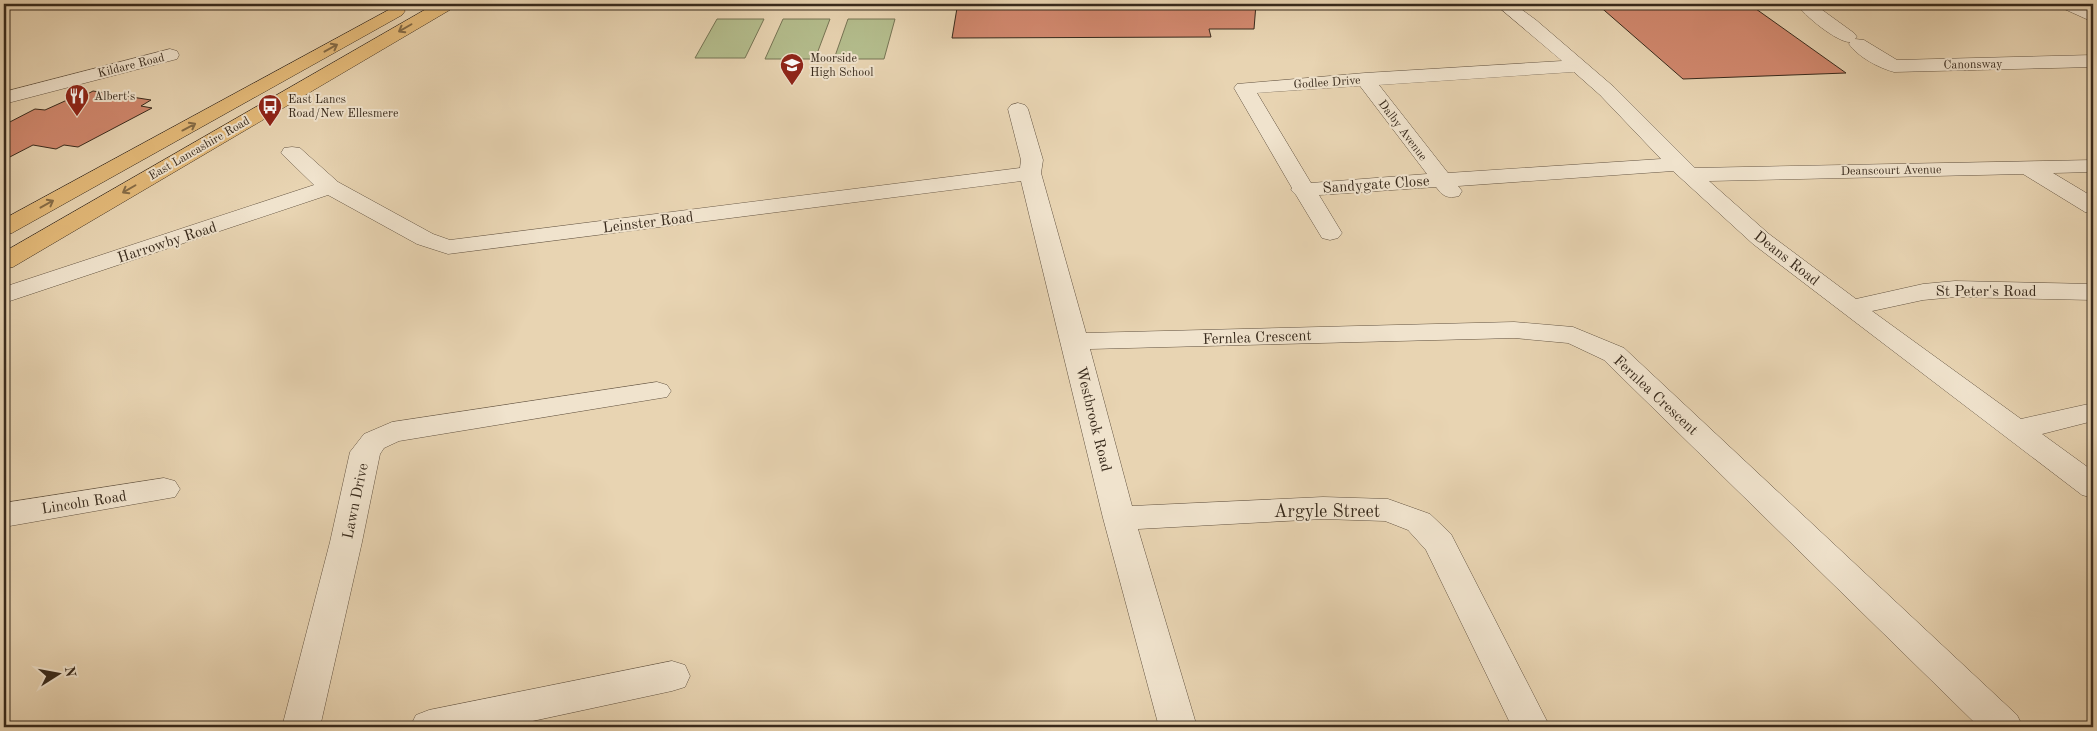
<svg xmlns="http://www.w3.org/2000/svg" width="2097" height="731" font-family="'Old Standard TT',serif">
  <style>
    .green { fill: #b4bd8d; stroke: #767454 }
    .building { fill: #d1886e; stroke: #382a1c }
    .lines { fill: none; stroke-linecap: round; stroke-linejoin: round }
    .minor-casing { stroke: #645442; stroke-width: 1 }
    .highway-casing { stroke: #382a1c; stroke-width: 1 }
    .minor { fill: #f0e3cd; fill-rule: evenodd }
    .highway { fill: #e4ba79; fill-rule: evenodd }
    .oneway { stroke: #856b46 }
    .labels { text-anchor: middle; stroke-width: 4; stroke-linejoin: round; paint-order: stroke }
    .far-poi-label { font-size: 12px; fill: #382a1c; stroke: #f0e3cd; text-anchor: start }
    .far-street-label { font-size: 12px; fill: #382a1c; stroke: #f0e3cd }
    .street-label { font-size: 15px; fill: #382a1c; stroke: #f0e3cd }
    .near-street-label { font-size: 18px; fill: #382a1c; stroke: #f0e3cd }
  </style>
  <rect width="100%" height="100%" fill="#e8d4b2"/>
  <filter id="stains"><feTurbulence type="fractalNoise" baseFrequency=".004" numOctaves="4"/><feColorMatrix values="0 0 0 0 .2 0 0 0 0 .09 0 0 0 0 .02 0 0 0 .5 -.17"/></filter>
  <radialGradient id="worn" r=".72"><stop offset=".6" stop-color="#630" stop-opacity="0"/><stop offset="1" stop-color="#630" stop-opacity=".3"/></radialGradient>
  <!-- green -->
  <g class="green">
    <polygon points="717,19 764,19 745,58 695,58"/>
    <polygon points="783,19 830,19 815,59 765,59"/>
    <polygon points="848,19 895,19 884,59 834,59"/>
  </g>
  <!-- building -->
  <g class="building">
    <polygon points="1016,4 1256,4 1254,29 1209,29 1211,37 952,38 957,8 1011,8"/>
    <polygon points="1597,4 1749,4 1846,73 1683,79"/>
    <polygon points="93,91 151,100 141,106 152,108 78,147 64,145 56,149 33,145 4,160 4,125 35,109 45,110 76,96 82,97"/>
  </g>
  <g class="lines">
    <!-- minor casing -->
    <g class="minor-casing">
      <g id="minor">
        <path d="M1495 4H1514L1536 20 1614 87 1695 168 2093 160V172L2053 173 2093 197V214L2085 212 2023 174 1709 181 1769 234 1856 299 1923 284 1955 281 2093 284V300L1955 297 1923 300 1872 311 2021 419 2093 403V421L2042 434 2093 471V498L2082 495 1753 244 1673 171 1458 186 1462 191 1459 196C1447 199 1443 196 1436 187L1319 195 1342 233 1338 238 1330 240 1322 238 1296 195 1291 190 1292 188 1234 88 1237 84 1365 73 1562 61ZM1574 72 1600 95 1661 159 1448 173 1379 85ZM1360 86 1427 174 1311 183 1257 93Z"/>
        <path d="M1797 4H1814L1854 33 1857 37 1855 39 1864 40 1897 60 2093 55V67L1894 72C1879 68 1858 57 1849 44L1850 42C1838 43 1803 15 1797 4Z"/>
        <polygon points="2059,4 2081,4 2093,10 2093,22 2062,8"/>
        <polygon points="170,49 177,51 179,55 177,59 4,104 4,92"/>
        <polygon points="1018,103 1025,105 1028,109 1043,160 1041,173 1086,333 1514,322 1573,327 1624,348 2017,715 2023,727 1979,727 1604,360 1568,343 1514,338 1090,349 1132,506 1323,497 1388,499 1430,514 1451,534 1550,727 1512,727 1426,550 1408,530 1385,521 1323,519 1138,529 1197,727 1159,727 1103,518 1021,181 448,254 417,244 328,195 4,303 4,287 314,185 281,153 284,148 292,147 300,148 338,182 433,234 450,240 1020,168 1021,160 1008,109 1011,105"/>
        <polygon points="657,382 667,385 671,391 667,397 399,441 384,448 380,454 362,542 320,727 282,727 330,542 350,452 364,434 392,422"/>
        <polygon points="164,478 175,481 180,489 175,497 4,527 4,503"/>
        <polygon points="672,661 685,665 690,676 685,687 672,691 505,727 410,727 416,715 429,710"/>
      </g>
    </g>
    <!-- highway casing -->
    <g class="highway-casing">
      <g id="highway">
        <polygon points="435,4 456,4 453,8 13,267 4,269 4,252"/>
        <polygon points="396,6 402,7 405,11 402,15 12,233 4,235 4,219"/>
      </g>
    </g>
    <!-- minor -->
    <use href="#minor" class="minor"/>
    <!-- highway -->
    <use href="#highway" class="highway"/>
  </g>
  <!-- one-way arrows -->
  <defs><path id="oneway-shaft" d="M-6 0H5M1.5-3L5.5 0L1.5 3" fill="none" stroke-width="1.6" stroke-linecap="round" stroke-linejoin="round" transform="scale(1.25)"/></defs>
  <g class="oneway">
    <use href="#oneway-shaft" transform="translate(405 28) rotate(150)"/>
    <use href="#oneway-shaft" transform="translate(331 48) rotate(-29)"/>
    <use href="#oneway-shaft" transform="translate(189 127) rotate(-28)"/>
    <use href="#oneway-shaft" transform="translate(129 189) rotate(150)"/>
    <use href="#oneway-shaft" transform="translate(47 204) rotate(-29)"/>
  </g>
  <!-- icons -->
  <defs>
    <g id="school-pin" transform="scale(1.25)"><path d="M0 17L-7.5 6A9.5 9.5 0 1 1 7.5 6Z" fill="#8f2418" stroke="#f0e3cd"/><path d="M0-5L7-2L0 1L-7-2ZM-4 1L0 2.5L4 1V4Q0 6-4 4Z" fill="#fff"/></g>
    <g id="restaurant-pin" transform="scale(1.25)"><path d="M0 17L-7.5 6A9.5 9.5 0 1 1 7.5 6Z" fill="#8f2418" stroke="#f0e3cd"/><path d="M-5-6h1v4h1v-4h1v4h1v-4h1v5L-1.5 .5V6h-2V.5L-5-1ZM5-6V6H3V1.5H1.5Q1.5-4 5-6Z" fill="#fff"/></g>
    <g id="bus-pin" transform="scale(1.25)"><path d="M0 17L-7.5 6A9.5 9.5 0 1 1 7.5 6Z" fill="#8f2418" stroke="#f0e3cd"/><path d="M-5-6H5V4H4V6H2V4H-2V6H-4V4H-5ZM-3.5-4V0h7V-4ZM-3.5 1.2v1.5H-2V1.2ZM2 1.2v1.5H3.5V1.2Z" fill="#fff"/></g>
  </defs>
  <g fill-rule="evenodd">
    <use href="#school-pin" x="792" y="65"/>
    <use href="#restaurant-pin" x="77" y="96"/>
    <use href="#bus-pin" x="270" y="106"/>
  </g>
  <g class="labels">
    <!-- far-poi labels -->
    <g class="far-poi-label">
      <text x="810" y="62">Moorside<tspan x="810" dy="14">High School</tspan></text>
      <text x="94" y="100">Albert's</text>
      <text x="288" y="103">East Lancs<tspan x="288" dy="14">Road/New Ellesmere</tspan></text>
    </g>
    <!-- far-street labels -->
    <g class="far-street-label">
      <text transform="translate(1973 64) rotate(-1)" y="4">Canonsway</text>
      <text transform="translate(131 65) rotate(-14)" y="4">Kildare Road</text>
      <text transform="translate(1327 82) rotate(-4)" y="4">Godlee Drive</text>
      <text transform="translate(1403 130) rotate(53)" y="4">Dalby Avenue</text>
      <text transform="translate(199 148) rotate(-30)" y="4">East Lancashire Road</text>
      <text transform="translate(1891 170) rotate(-1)" y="4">Deanscourt Avenue</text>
    </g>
    <!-- street labels -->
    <g class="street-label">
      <text transform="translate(1376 184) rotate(-4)" y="5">Sandygate Close</text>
      <text transform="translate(648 222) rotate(-7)" y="5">Leinster Road</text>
      <text transform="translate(167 242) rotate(-18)" y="5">Harrowby Road</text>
      <text transform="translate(1787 258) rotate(38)" y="5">Deans Road</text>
      <text x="1986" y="296">St Peter's Road</text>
      <text transform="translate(1257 337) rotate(-2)" y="5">Fernlea Crescent</text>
      <text transform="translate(1656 395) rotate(43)" y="5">Fernlea Crescent</text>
      <text transform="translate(1094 419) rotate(76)" y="5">Westbrook Road</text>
      <text transform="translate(355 501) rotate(-78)" y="5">Lawn Drive</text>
      <text transform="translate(84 502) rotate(-9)" y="5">Lincoln Road</text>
    </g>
    <!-- near-street labels -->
    <g class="near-street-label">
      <text x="1327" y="517">Argyle Street</text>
    </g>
  </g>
  <!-- margin -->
  <rect width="2097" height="731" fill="none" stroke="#e8d4b2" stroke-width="20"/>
  <rect x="5" y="5" width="2087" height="721" fill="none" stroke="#382a1c" stroke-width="2.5"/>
  <rect x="10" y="10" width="2077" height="711" fill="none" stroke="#382a1c"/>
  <!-- north arrow -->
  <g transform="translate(58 674) rotate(79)" stroke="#f0e3cd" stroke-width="4" paint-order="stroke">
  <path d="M0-4L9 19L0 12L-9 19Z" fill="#382a1c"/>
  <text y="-8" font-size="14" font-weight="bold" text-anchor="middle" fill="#382a1c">N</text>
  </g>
  <rect width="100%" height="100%" filter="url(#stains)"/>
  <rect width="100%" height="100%" fill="url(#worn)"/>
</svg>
